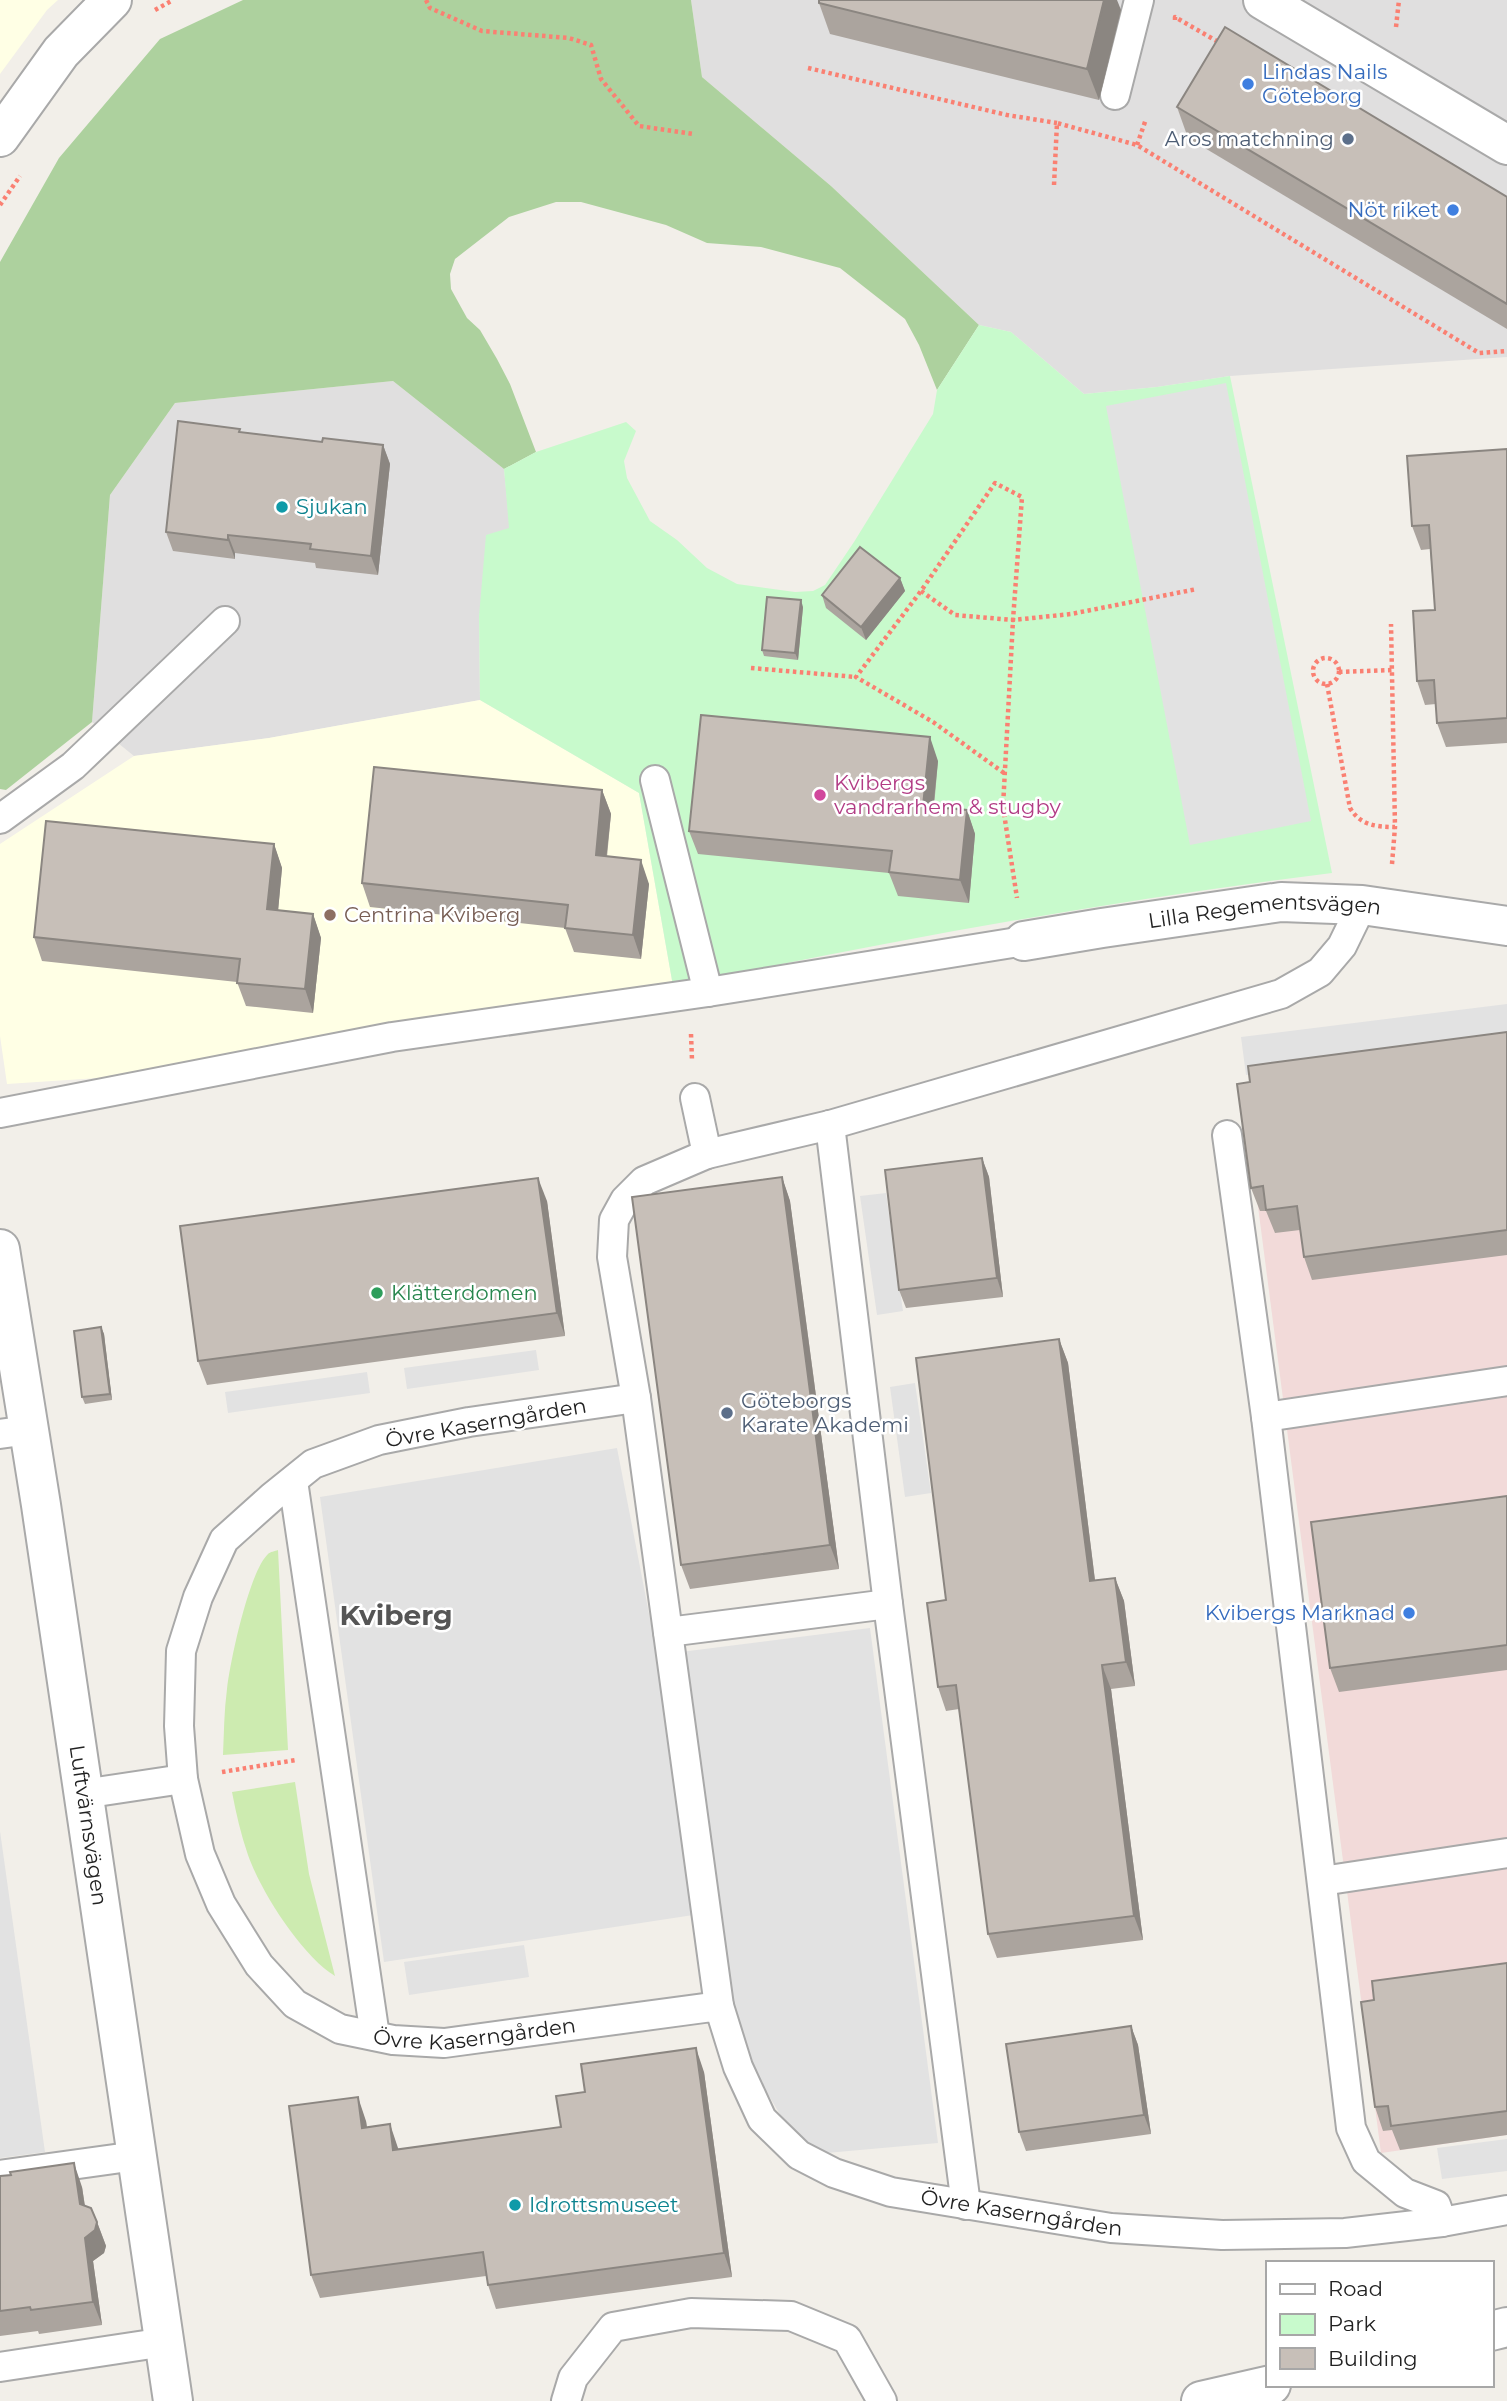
<svg xmlns="http://www.w3.org/2000/svg" width="1507" height="2401" font-family="Montserrat,sans-serif">
  <style>
    .residential { fill: #e0dfdf }
    .commercial { fill: #f2dad9 }
    .education { fill: #ffffe5 }
    .grass { fill: #cdebb0 }
    .forest { fill: #add19e }
    .park { fill: #c8facc }
    .parking { fill: #e2e2e2 }
    .lines { fill: none; stroke-linecap: round; stroke-linejoin: round }
    .lane-casing { stroke: #a9a9a9; stroke-width: 32 }
    .street-casing { stroke: #a9a9a9; stroke-width: 42 }
    .path { stroke: #fa8072; stroke-width: 4.5; stroke-dasharray: 3.5 3.5; stroke-linecap: butt }
    .lane { stroke: #fff; stroke-width: 28 }
    .street { stroke: #fff; stroke-width: 38 }
    .wall { fill: #aba49e }
    .shaded-wall { fill: #8b8681 }
    .building { fill: #c7bfb8; stroke: #8b8681; stroke-width: 2 }
    .shop-dot { fill: #3f7fe0; stroke: #fff; stroke-width: 2.5 }
    .service-dot { fill: #5c6f8a; stroke: #fff; stroke-width: 2.5 }
    .culture-dot { fill: #0f9aa8; stroke: #fff; stroke-width: 2.5 }
    .hotel-dot { fill: #d1479c; stroke: #fff; stroke-width: 2.5 }
    .education-dot { fill: #8d6e63; stroke: #fff; stroke-width: 2.5 }
    .leisure-dot { fill: #2e9e5b; stroke: #fff; stroke-width: 2.5 }
    .labels { text-anchor: middle; stroke-width: 5; stroke-linejoin: round; paint-order: stroke }
    .shop-label { font-size: 21px; fill: #366cbe; stroke: #fff; text-anchor: end }
    .service-label { font-size: 21px; fill: #4e5e75; stroke: #fff; text-anchor: end }
    .culture-label { font-size: 21px; fill: #0d838f; stroke: #fff; text-anchor: start }
    .hotel-label { font-size: 21px; fill: #b23c85; stroke: #fff; text-anchor: start }
    .education-label { font-size: 21px; fill: #785e54; stroke: #fff; text-anchor: start }
    .street-label { font-size: 21px; fill: #222; stroke: #fff }
    .leisure-label { font-size: 21px; fill: #27864d; stroke: #fff; text-anchor: start }
    .district-label { font-size: 28px; font-weight: bold; fill: #555; stroke: #fff }
  </style>
  <rect width="100%" height="100%" fill="#f2efe9"/>
  <!-- residential -->
  <g class="residential">
    <polygon points="691,0 1507,0 1507,357 1230,376 1157,387 1084,394 1011,332 979,325 831,186 702,77"/>
    <polygon points="393,381 504,469 510,528 479,616 480,700 269,738 134,756 92,722 110,495 175,403"/>
  </g>
  <!-- commercial -->
  <polygon class="commercial" points="1507,1053 1507,2135 1381,2153 1243,1091"/>
  <!-- education -->
  <g class="education">
    <polygon points="0,0 58,0 47,10 0,74"/>
    <polygon points="480,700 639,793 673,986 540,1001 377,1027 113,1077 7,1084 0,1036 0,844 134,756 269,738"/>
  </g>
  <!-- grass -->
  <g class="grass">
    <path d="M278 1550 288 1750 223 1755C224 1733 224 1711 227 1689 230 1662 249 1572 268 1554 270 1552 275 1551 278 1550Z"/>
    <path d="M295 1782 309 1874 335 1976C302 1956 261 1892 248 1855 241 1835 236 1813 232 1792Z"/>
  </g>
  <!-- forest -->
  <polygon class="forest" points="243,0 691,0 702,77 831,186 979,325 937,390 919,345 905,319 840,268 761,247 707,243 666,225 581,202 556,202 509,217 455,259 450,274 451,289 467,318 480,330 497,359 510,384 536,452 504,469 393,381 175,403 110,495 92,722 6,790 0,789 0,262 59,158 160,39"/>
  <!-- park -->
  <path class="park" d="M979 325 1011 332 1084 394 1157 387 1230 376 1332 873C1111 900 891 941 673 986L639 793 480 700 479 616 486 535 509 528 504 469 536 452 626 422 636 431 624 461 627 478 650 521 677 540 707 568 737 584 795 592 813 591 825 585 854 542 933 414 937 390Z"/>
  <!-- parking -->
  <g class="parking">
    <polygon points="1226,383 1311,821 1190,845 1106,406"/>
    <polygon points="1507,1004 1507,1042 1246,1075 1241,1037"/>
    <polygon points="886,1193 903,1311 877,1315 860,1196"/>
    <polygon points="536,1350 539,1370 407,1389 404,1368"/>
    <polygon points="367,1372 370,1393 228,1413 225,1392"/>
    <polygon points="915,1383 931,1493 905,1497 890,1387"/>
    <polygon points="617,1448 657,1655 870,1628 938,2143 804,2155 746,2057 713,1912 384,1962 320,1497"/>
    <polygon points="0,1831 45,2152 0,2158"/>
    <polygon points="524,1945 529,1977 409,1995 404,1962"/>
    <polygon points="1507,2139 1507,2171 1442,2179 1437,2148"/>
  </g>
  <g class="lines">
    <!-- lane casing -->
    <g class="lane-casing">
      <g id="lane">
        <polyline points="1115,95 1139,0"/>
        <polyline points="655,780 708,992"/>
        <polyline points="0,819 73,766 225,621"/>
        <polyline points="695,1098 707,1154"/>
        <polyline points="0,1113 392,1037 708,992 1024,941"/>
        <polyline points="830,1125 888,1604 966,2205"/>
        <polyline points="1227,1135 1266,1417 1351,2128 1366,2161 1405,2193 1436,2205 1442,2222"/>
        <path id="s1" d="M636 1398 469 1422 379 1440 313 1464 272 1497 224 1540 198 1597 181 1651 179 1726 183 1779 200 1854 221 1904 259 1965 295 2004 340 2029 393 2040 444 2043 719 2006 738 2067 762 2119 799 2155 834 2173 891 2192 1111 2228 1222 2235 1345 2233 1442 2222 1507 2210"/>
        <polyline points="1266,1417 1507,1381"/>
        <polyline points="0,1434 29,1430"/>
        <polyline points="293,1481 375,2036"/>
        <polyline points="668,1632 888,1604"/>
        <polyline points="83,1794 183,1779"/>
        <polyline points="1322,1881 1507,1853"/>
        <polyline points="719,2006 636,1398 612,1257 614,1220 625,1200 644,1181 707,1154 830,1125 1281,994 1320,972 1342,946 1362,905"/>
        <polyline points="0,2175 136,2156"/>
        <polyline points="0,2367 165,2342"/>
        <polyline points="566,2401 573,2378 613,2327 691,2313 791,2316 847,2339 882,2401"/>
      </g>
    </g>
    <!-- street casing -->
    <g class="street-casing">
      <g id="street">
        <polyline points="1263,0 1507,145"/>
        <polyline points="0,137 61,52 112,0"/>
        <path id="s2" d="M1024 941 1102 928 1281 902 1362 905 1507 926"/>
        <path id="s3" d="M0 1249 41 1505 173 2401"/>
        <polyline points="1491,2331 1507,2327"/>
        <polyline points="1201,2401 1271,2385"/>
      </g>
    </g>
    <!-- path -->
    <g class="path">
      <polyline points="426,0 430,8 482,31 569,38 591,45 601,79 639,126 694,134"/>
      <polyline points="155,10 173,0"/>
      <polyline points="1175,20 1175,17 1220,43"/>
      <polyline points="1396,27 1399,0"/>
      <polyline points="808,68 1007,115 1057,123"/>
      <polyline points="1137,145 1146,119"/>
      <polyline points="1054,185 1057,123 1137,145 1479,353 1507,351"/>
      <polyline points="0,205 20,176"/>
      <polyline points="921,591 955,615 1013,620 1071,614 1197,589"/>
      <circle cx="1326" cy="671" r="13"/>
      <polyline points="751,668 856,677"/>
      <polyline points="1339,672 1392,670"/>
      <path d="M1327 684 1350 808C1360 825 1376 827 1395 827L1391 624"/>
      <polyline points="1004,773 933,722 856,677 921,591 995,483 1022,497 1013,620 1003,807 1017,898"/>
      <polyline points="1392,864 1395,827"/>
      <polyline points="691,1034 692,1060"/>
      <polyline points="222,1772 296,1760"/>
    </g>
    <!-- lane -->
    <use href="#lane" class="lane"/>
    <!-- street -->
    <use href="#street" class="street"/>
  </g>
  <!-- wall -->
  <g class="wall">
    <polygon points="819,3 1121,10 1099,100 830,34"/>
    <polygon points="1177,107 1507,197 1507,329 1188,138"/>
    <polygon points="241,432 322,442 383,445 390,464 378,575 316,568 315,563 235,553 235,559 173,551 166,532"/>
    <polygon points="1507,449 1507,743 1446,747 1437,723 1436,704 1425,705 1417,681 1435,610 1430,549 1421,550 1412,526"/>
    <polygon points="900,578 905,591 866,640 826,608 822,595"/>
    <polygon points="803,607 798,660 764,656 762,650"/>
    <polygon points="938,761 934,807 967,810 975,834 969,903 898,896 889,873 698,854 689,831"/>
    <polygon points="602,790 611,814 607,857 649,884 641,959 574,952 565,928 370,907 362,883"/>
    <polygon points="274,844 282,868 278,911 313,914 321,938 313,1013 246,1006 237,982 42,961 34,937"/>
    <polygon points="1507,1032 1507,1255 1312,1280 1304,1257 1300,1230 1275,1233 1266,1211 1260,1211 1251,1188 1250,1082"/>
    <polygon points="982,1158 989,1177 1003,1297 906,1308 899,1290"/>
    <polygon points="782,1177 790,1201 839,1569 690,1589 681,1565"/>
    <polygon points="547,1201 565,1336 207,1385 198,1361"/>
    <polygon points="101,1327 104,1334 112,1400 85,1404 82,1397"/>
    <polygon points="1059,1339 1068,1363 1095,1580 1115,1578 1124,1601 1135,1686 1111,1689 1143,1940 997,1958 988,1934 959,1709 946,1711 938,1687 946,1600"/>
    <polygon points="1507,1496 1507,1670 1339,1692 1330,1668"/>
    <polygon points="1507,1963 1507,2135 1400,2150 1392,2130 1383,2131 1375,2107 1374,2000"/>
    <polygon points="1131,2026 1138,2045 1151,2134 1026,2151 1019,2132"/>
    <polygon points="704,2072 732,2277 496,2309 488,2285 486,2276 320,2298 311,2275 366,2121 367,2127 399,2149 561,2127 585,2092"/>
    <polygon points="0,2176 82,2187 85,2206 97,2222 106,2246 104,2253 93,2261 102,2325 39,2334 38,2331 0,2336"/>
  </g>
  <!-- shaded-wall -->
  <g class="shaded-wall">
    <polygon points="1104,0 1117,0 1121,10 1099,100 1087,69"/>
    <polygon points="383,445 390,464 378,575 371,556"/>
    <polygon points="228,535 235,553 235,559 228,540"/>
    <polygon points="900,578 905,591 866,640 861,627"/>
    <polygon points="801,600 803,607 798,660 795,653"/>
    <polygon points="930,737 938,761 931,830 923,806"/>
    <polygon points="602,790 611,814 604,879 596,855"/>
    <polygon points="967,810 975,834 969,903 960,880"/>
    <polygon points="274,844 282,868 276,933 267,909"/>
    <polygon points="641,860 649,884 641,959 633,935"/>
    <polygon points="313,914 321,938 313,1013 305,989"/>
    <polygon points="982,1158 989,1177 1003,1297 997,1278"/>
    <polygon points="782,1177 790,1201 839,1569 830,1545"/>
    <polygon points="538,1178 547,1201 565,1336 557,1313"/>
    <polygon points="101,1327 104,1334 112,1400 110,1394"/>
    <polygon points="1059,1339 1068,1363 1098,1605 1090,1581"/>
    <polygon points="1115,1578 1124,1601 1135,1686 1126,1662"/>
    <polygon points="1102,1665 1111,1689 1143,1940 1134,1916"/>
    <polygon points="1131,2026 1138,2045 1151,2134 1144,2115"/>
    <polygon points="696,2048 704,2072 732,2277 724,2253"/>
    <polygon points="358,2097 366,2121 370,2152 362,2128"/>
    <polygon points="390,2124 398,2148 402,2173 393,2150"/>
    <polygon points="74,2163 82,2187 88,2228 80,2204"/>
    <polygon points="97,2222 106,2246 104,2253 93,2261 102,2325 93,2302 85,2238"/>
  </g>
  <!-- building -->
  <g class="building">
    <polygon points="819,0 1104,0 1087,69 819,3"/>
    <polygon points="1225,27 1507,197 1507,304 1177,107"/>
    <polygon points="178,421 240,429 239,432 322,442 323,438 383,445 371,556 310,549 311,544 228,535 228,540 166,532"/>
    <polygon points="1507,449 1507,718 1437,723 1434,680 1417,681 1413,611 1435,610 1429,525 1412,526 1407,456"/>
    <polygon points="860,547 900,578 861,627 822,595"/>
    <polygon points="767,597 801,600 795,653 762,650"/>
    <polygon points="701,715 930,737 923,806 967,810 960,880 889,872 892,851 689,831"/>
    <polygon points="374,767 602,790 596,855 641,860 633,935 565,928 568,905 362,883"/>
    <polygon points="46,821 274,844 267,909 313,914 305,989 237,983 240,959 34,937"/>
    <polygon points="1507,1032 1507,1230 1304,1257 1297,1206 1266,1210 1263,1186 1251,1188 1237,1084 1250,1082 1248,1066"/>
    <polygon points="982,1158 997,1278 899,1290 885,1170"/>
    <polygon points="782,1177 830,1545 681,1565 632,1197"/>
    <polygon points="538,1178 557,1313 198,1361 180,1226"/>
    <polygon points="101,1327 110,1394 82,1397 74,1331"/>
    <polygon points="1059,1339 1090,1581 1115,1578 1126,1662 1102,1665 1134,1916 988,1934 956,1685 938,1687 927,1603 946,1600 916,1358"/>
    <polygon points="1507,1496 1507,1645 1330,1668 1311,1522"/>
    <polygon points="1507,1963 1507,2111 1391,2126 1388,2106 1375,2107 1361,2002 1374,2000 1372,1981"/>
    <polygon points="1131,2026 1144,2115 1019,2132 1006,2044"/>
    <polygon points="696,2048 724,2253 488,2285 483,2252 311,2275 289,2106 358,2097 362,2128 390,2124 393,2150 561,2127 556,2096 585,2092 581,2064"/>
    <polygon points="74,2163 80,2204 91,2208 97,2222 95,2230 85,2238 93,2302 31,2310 30,2307 0,2311 0,2176 11,2175 10,2172"/>
  </g>
  <!-- markers -->
  <g class="shop-dot">
    <circle cx="1248" cy="84" r="7"/>
    <circle cx="1453" cy="210" r="7"/>
    <circle cx="1409" cy="1613" r="7"/>
  </g>
  <g class="service-dot">
    <circle cx="1348" cy="139" r="7"/>
    <circle cx="727" cy="1413" r="7"/>
  </g>
  <g class="culture-dot">
    <circle cx="282" cy="507" r="7"/>
    <circle cx="515" cy="2205" r="7"/>
  </g>
  <circle class="hotel-dot" cx="820" cy="795" r="7"/>
  <circle class="education-dot" cx="330" cy="915" r="7"/>
  <circle class="leisure-dot" cx="377" cy="1293" r="7"/>
  <g class="labels">
    <!-- shop labels -->
    <g class="shop-label">
      <text x="1262" y="79" text-anchor="start">Lindas Nails<tspan x="1262" dy="24">Göteborg</tspan></text>
      <text x="1439" y="217">Nöt riket</text>
      <text x="1395" y="1620">Kvibergs Marknad</text>
    </g>
    <!-- service labels -->
    <g class="service-label">
      <text x="1334" y="146">Aros matchning</text>
      <text x="741" y="1408" text-anchor="start">Göteborgs<tspan x="741" dy="24">Karate Akademi</tspan></text>
    </g>
    <!-- culture labels -->
    <g class="culture-label">
      <text x="296" y="514">Sjukan</text>
      <text x="529" y="2212">Idrottsmuseet</text>
    </g>
    <!-- hotel labels -->
    <g class="hotel-label">
      <text x="834" y="790">Kvibergs<tspan x="834" dy="24">vandrarhem &amp; stugby</tspan></text>
    </g>
    <!-- education labels -->
    <g class="education-label">
      <text x="344" y="922">Centrina Kviberg</text>
    </g>
    <!-- street labels -->
    <g class="street-label">
      <text dy="7" stroke="none"><textPath href="#s2" startOffset="243">Lilla Regementsvägen</textPath></text>
      <text transform="translate(486 1423) rotate(-10)" y="7">Övre Kaserngården</text>
      <text dy="7" stroke="none"><textPath href="#s3" startOffset="583">Luftvärnsvägen</textPath></text>
      <text dy="7" stroke="none"><textPath href="#s1" startOffset="1139">Övre Kaserngården</textPath></text>
      <text dy="7" stroke="none"><textPath href="#s1" startOffset="1790">Övre Kaserngården</textPath></text>
    </g>
    <!-- leisure labels -->
    <g class="leisure-label">
      <text x="391" y="1300">Klätterdomen</text>
    </g>
    <!-- district labels -->
    <g class="district-label">
      <text x="396" y="1625">Kviberg</text>
    </g>
  </g>
  <!-- legend -->
  <rect x="1266" y="2261" width="228" height="126" fill="#ffffff" stroke="#a7a7a7" stroke-width="2"/>
  <rect x="1280" y="2284" width="35" height="10" fill="#ffffff" stroke="#a7a7a7" stroke-width="2"/>
  <text x="1328" y="2296" font-size="21" fill="#222222">Road</text>
  <rect x="1280" y="2314" width="35" height="21" fill="#c8facc" stroke="#a7a7a7" stroke-width="2"/>
  <text x="1328" y="2331" font-size="21" fill="#222222">Park</text>
  <rect x="1280" y="2348" width="35" height="21" fill="#c7bfb8" stroke="#a7a7a7" stroke-width="2"/>
  <text x="1328" y="2366" font-size="21" fill="#222222">Building</text>
</svg>
